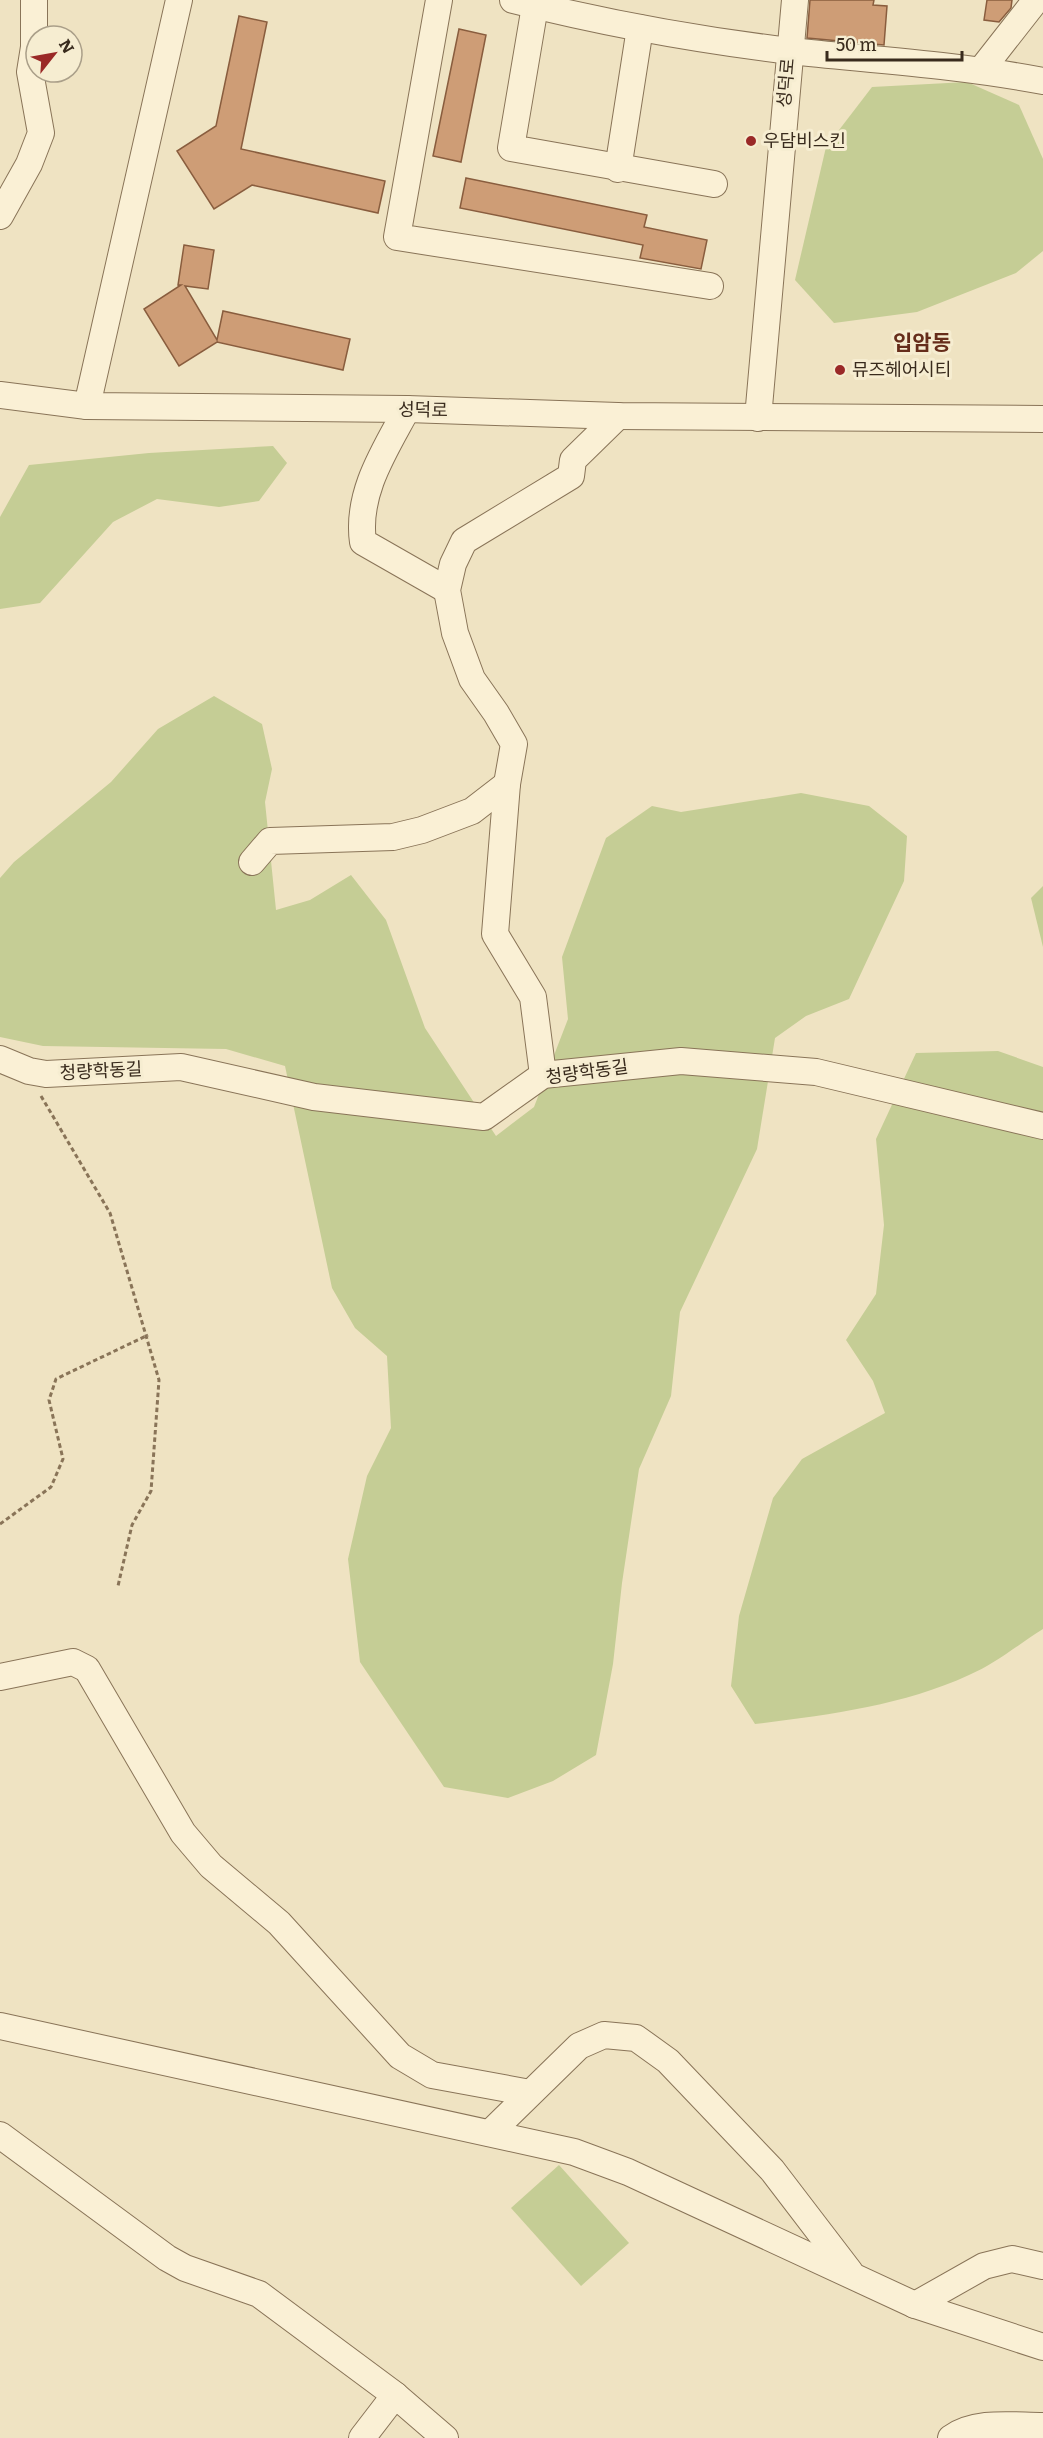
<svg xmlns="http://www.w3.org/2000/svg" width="1043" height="2438" font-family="Literata,'Noto Sans KR',serif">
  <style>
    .green { fill: #c5cd95 }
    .building { fill: #ce9d76; stroke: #895d3e; stroke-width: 1.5 }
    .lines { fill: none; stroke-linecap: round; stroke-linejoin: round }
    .minor-casing { stroke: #897458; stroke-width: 28 }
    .path { stroke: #897458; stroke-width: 3; stroke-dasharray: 4.5 3; stroke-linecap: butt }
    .minor { stroke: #faf0d5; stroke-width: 26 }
    .poi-dot { fill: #9a2927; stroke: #f6edd1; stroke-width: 2 }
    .labels { text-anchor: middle; stroke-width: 6; stroke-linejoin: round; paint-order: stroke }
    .street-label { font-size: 18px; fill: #392b1d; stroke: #f6edd1 }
    .poi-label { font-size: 18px; fill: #392b1d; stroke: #f6edd1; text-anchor: start }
    .quarter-label { font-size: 21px; font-weight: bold; fill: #662d1b; stroke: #f6edd1 }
  </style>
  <rect width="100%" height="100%" fill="#efe3c2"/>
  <!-- green -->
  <g class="green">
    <polygon points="967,82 1019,105 1043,159 1043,251 1016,273 917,312 834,323 795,280 826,147 872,87"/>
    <polygon points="273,446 287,463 259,501 219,507 157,499 113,522 40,603 0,609 0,517 29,465 149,453"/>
    <polygon points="214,696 262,724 272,769 265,802 276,910 310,900 351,875 386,920 425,1028 496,1136 534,1107 568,1019 562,957 606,838 652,806 681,812 801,793 869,806 907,836 904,881 849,999 806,1016 775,1038 757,1149 680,1312 671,1396 639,1469 622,1583 613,1664 596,1755 553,1781 508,1798 444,1787 360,1662 348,1559 367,1476 391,1428 387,1356 355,1328 332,1288 285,1066 226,1049 43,1046 0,1037 0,878 14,862 111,782 158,729"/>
    <polygon points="1043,886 1043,947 1031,898"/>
    <path d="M998 1051 1043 1067V1629C1019 1644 995 1664 969 1675 902 1706 827 1715 755 1724L731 1686 739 1616 773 1498 802 1459 885 1413 873 1381 846 1340 876 1294 884 1225 876 1139 916 1053Z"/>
    <polygon points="559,2165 629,2243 581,2286 511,2208"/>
  </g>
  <!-- building -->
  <g class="building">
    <polygon points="810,0 874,0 873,5 887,6 884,45 807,38"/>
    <polygon points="987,0 1012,0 1011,8 999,22 984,20"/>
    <polygon points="239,16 267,22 241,149 385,181 378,213 252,185 214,209 177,151 216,126"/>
    <polygon points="459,29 486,35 461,162 433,156"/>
    <polygon points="466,178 647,215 644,227 707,240 701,269 640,258 643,245 460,208"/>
    <polygon points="184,245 214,250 208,289 185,286 217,340 223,311 350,339 343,370 217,342 179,366 144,309 181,285 178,285"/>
  </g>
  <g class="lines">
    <!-- minor casing -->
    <g class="minor-casing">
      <g id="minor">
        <polyline points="439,0 397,237 710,286"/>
        <path d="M513 0C604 23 698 40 790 51 875 60 959 65 1043 81"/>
        <polyline points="535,6 511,148 714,184"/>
        <polyline points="982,69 1036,0"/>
        <polyline points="618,169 640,28"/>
        <polyline points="0,216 29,164 41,133 30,72 34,47 34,0"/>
        <polyline points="0,395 87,406 407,409 618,416 1043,419"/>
        <polyline points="87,406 179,0"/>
        <path d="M407 409C385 450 356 493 363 542L447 590"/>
        <polyline points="758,418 795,0"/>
        <polyline points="252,862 270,841 393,837 422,830 472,811 507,784"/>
        <polyline points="0,1059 29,1071 46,1074 181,1067 314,1097 484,1117 543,1075 681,1061 816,1072 1043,1126"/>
        <polyline points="543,1075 533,997 495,934 507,784 514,744 496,713 472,679 455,633 447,590 453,564 464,541 571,476 573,460 618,416"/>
        <polyline points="0,1677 73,1662 87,1669 183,1833 211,1866 279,1923 400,2056 432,2075 530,2093"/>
        <polyline points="0,2026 574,2152 628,2172 915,2305 1043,2347"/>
        <polyline points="490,2133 579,2046 604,2035 636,2038 668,2061 772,2170 850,2272"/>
        <polyline points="0,2135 167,2258 185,2268 259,2294 395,2395"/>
        <polyline points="915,2305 984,2266 1012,2259 1043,2266"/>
        <polyline points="362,2438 395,2395 445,2438"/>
        <path d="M951 2438C976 2420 1013 2426 1043 2426"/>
      </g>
    </g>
    <!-- path -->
    <g class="path">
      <polyline points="41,1096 110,1213 159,1380 151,1491 132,1525 118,1586"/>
      <polyline points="0,1524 51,1487 63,1459 49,1400 56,1379 148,1335"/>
    </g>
    <!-- minor -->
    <use href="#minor" class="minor"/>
  </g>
  <!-- markers -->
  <g class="poi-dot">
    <circle cx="751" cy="141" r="6"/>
    <circle cx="840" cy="370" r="6"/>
  </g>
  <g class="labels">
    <!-- street labels -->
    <g class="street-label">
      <text transform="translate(786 83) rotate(-85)" y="6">성덕로</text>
      <text transform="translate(423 410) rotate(1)" y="6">성덕로</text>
      <text transform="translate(101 1071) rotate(-3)" y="6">청량학동길</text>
      <text transform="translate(587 1072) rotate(-8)" y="6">청량학동길</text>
    </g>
    <!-- poi labels -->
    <g class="poi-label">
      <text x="763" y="147">우담비스킨</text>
      <text x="852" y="376">뮤즈헤어시티</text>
    </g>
    <!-- quarter labels -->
    <g class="quarter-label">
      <text x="922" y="350">입암동</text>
    </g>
  </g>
  <!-- north arrow -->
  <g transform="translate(54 54) rotate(59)"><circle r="28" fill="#f6edd1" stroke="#aa9f89" stroke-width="1.5"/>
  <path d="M0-4.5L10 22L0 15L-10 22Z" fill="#9a2927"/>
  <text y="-9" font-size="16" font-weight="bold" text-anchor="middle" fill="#392b1d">N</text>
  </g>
  <!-- scale -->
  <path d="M827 51v9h135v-9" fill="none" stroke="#392b1d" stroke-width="3"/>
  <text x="836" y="51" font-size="18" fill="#392b1d" stroke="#f6edd1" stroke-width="4.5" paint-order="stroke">50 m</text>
</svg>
